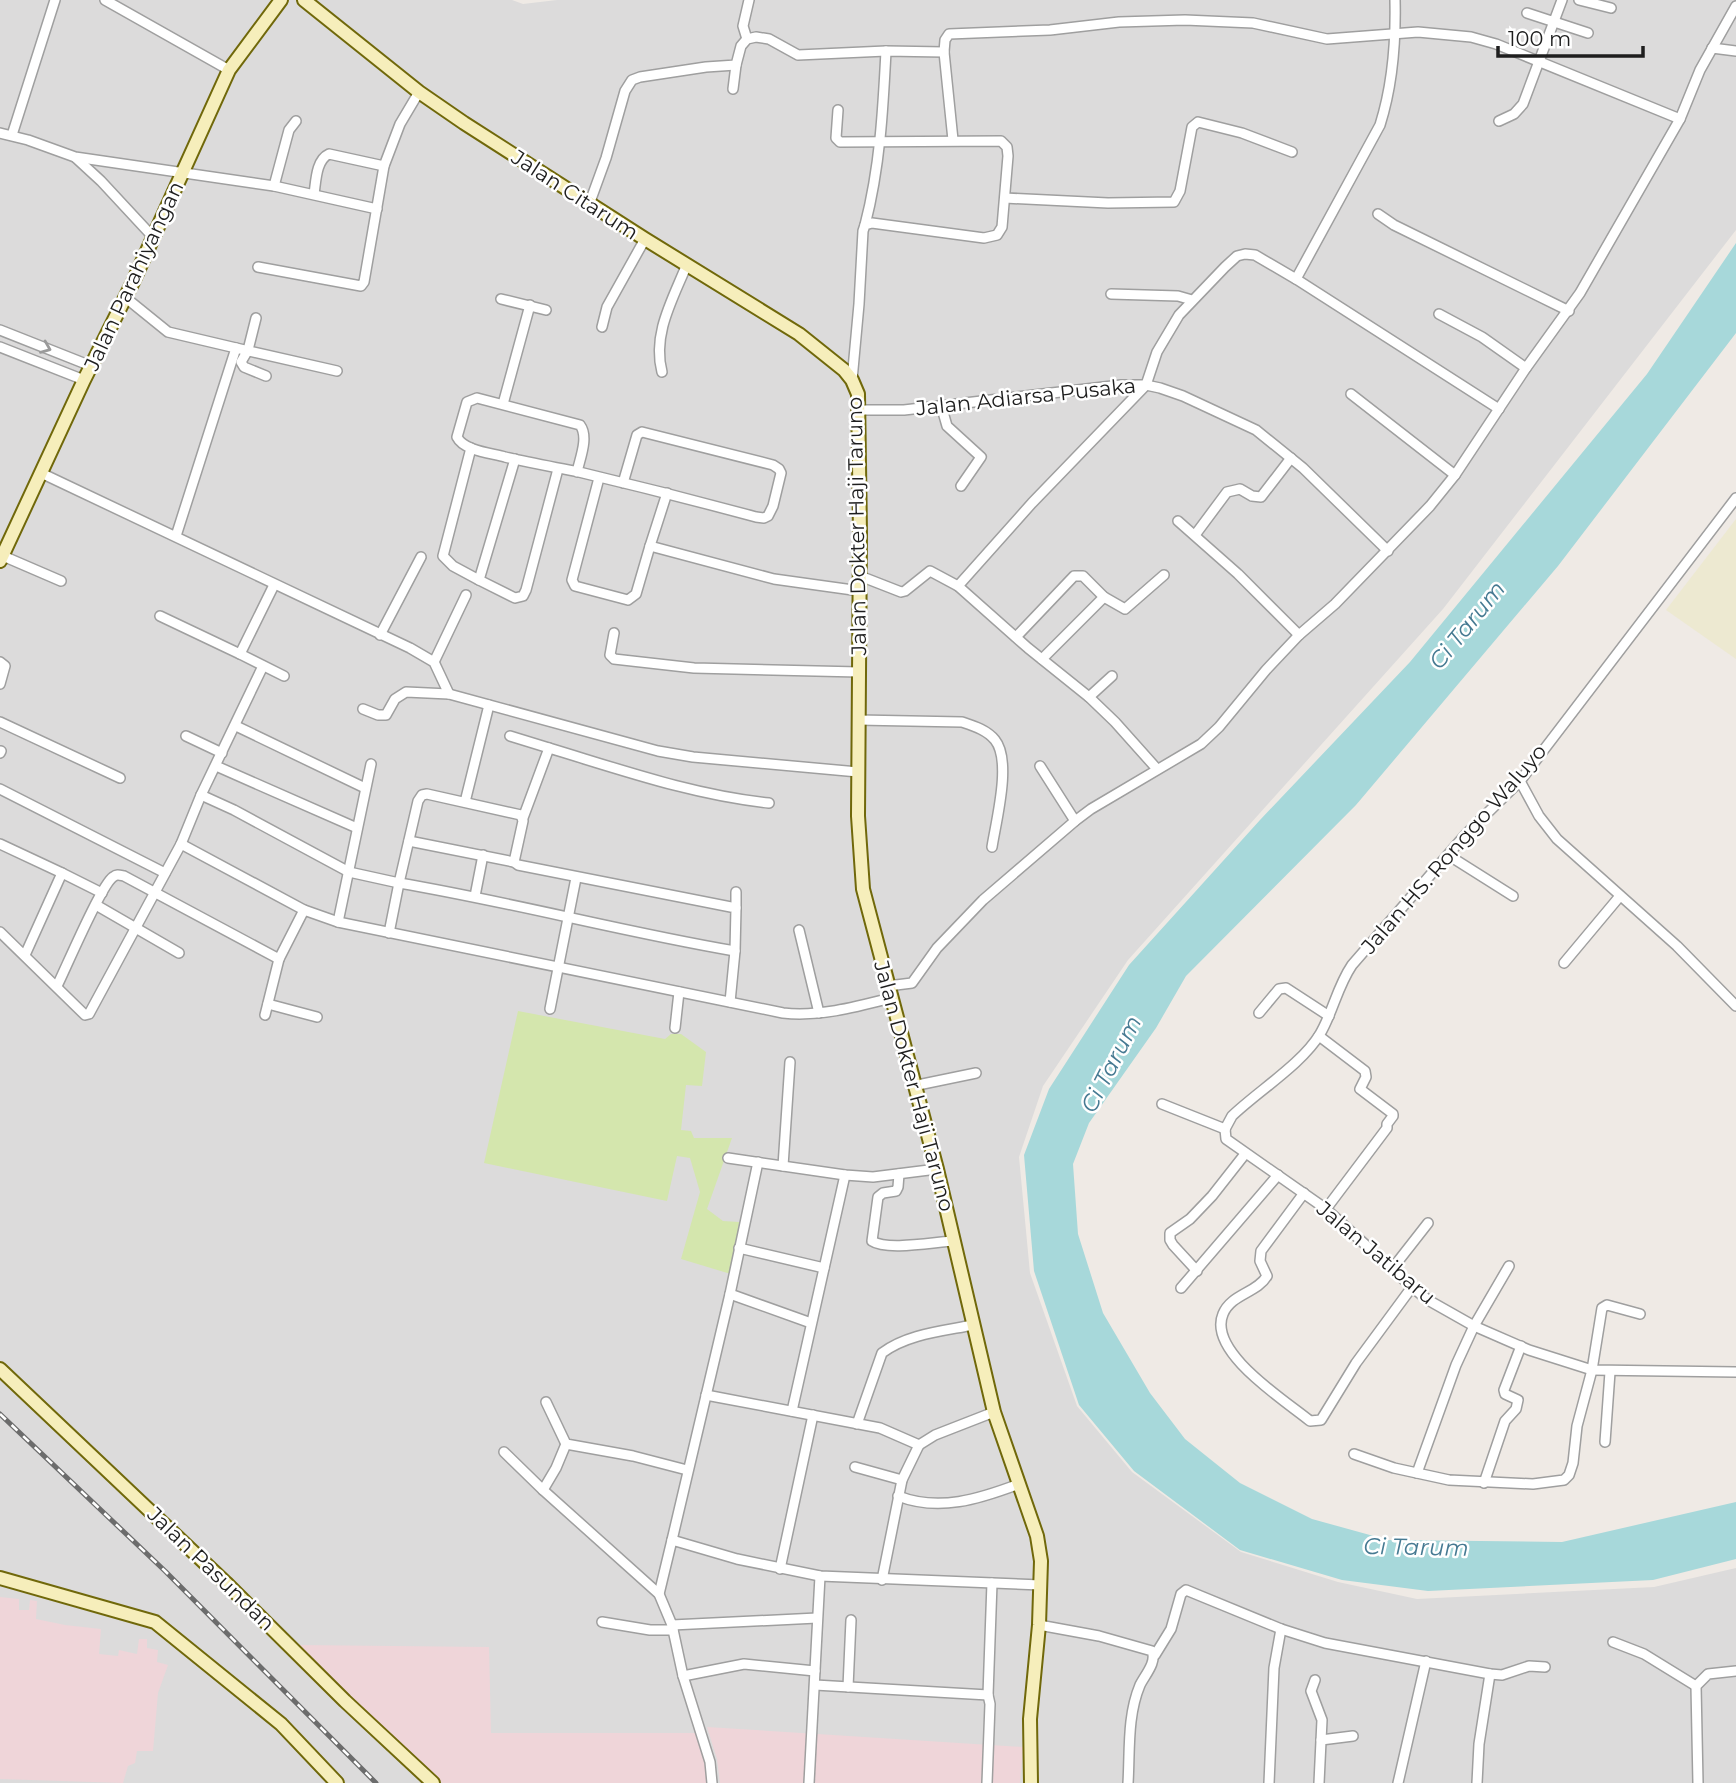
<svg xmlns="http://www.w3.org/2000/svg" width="1736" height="1783" font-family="Montserrat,sans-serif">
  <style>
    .residential { fill: #dcdbdb }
    .commercial { fill: #efd5d9 }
    .farmland { fill: #ede9d1 }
    .grass { fill: #d4e6ad }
    .water { fill: #a7d8da }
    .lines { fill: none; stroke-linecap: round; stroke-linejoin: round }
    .street-casing { stroke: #9f9f9f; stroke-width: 12 }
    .secondary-casing { stroke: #70680a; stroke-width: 16 }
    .street { stroke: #fff; stroke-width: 9 }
    .secondary { stroke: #f6eebb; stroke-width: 12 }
    .rail-casing { stroke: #6c6c6c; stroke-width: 5 }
    .rail { stroke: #fff; stroke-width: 2.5; stroke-dasharray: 8; stroke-linecap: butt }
    .oneway { stroke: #9a9a9a }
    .labels { text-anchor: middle; stroke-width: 5; stroke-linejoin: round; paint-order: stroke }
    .street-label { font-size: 21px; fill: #1e1e1e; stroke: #fff }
    .water-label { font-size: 23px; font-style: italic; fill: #467a92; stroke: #fff }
  </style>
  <rect width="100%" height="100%" fill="#efeae5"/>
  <!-- residential -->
  <polygon class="residential" points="0,0 512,0 523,4 557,0 1736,0 1736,230 1443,609 1128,960 1043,1086 1019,1157 1030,1273 1077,1406 1132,1472 1241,1552 1338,1582 1417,1599 1654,1587 1736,1568 1736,1783 0,1783"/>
  <!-- commercial -->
  <g class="commercial">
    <polygon points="0,1597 19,1599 19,1610 29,1610 30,1600 37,1601 36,1619 65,1625 101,1629 99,1654 118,1656 119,1650 137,1654 139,1639 147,1639 147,1648 158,1650 157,1662 168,1665 158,1693 153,1751 137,1751 135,1763 128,1766 123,1783 0,1779"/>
    <polygon points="297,1645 489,1647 491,1733 699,1733 709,1772 709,1783 442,1783"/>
    <polygon points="707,1727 1023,1747 1020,1783 720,1783 717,1759"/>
  </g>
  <!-- farmland -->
  <polygon class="farmland" points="1736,519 1736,659 1666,610"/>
  <!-- grass -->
  <polygon class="grass" points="518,1011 665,1039 671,1034 681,1034 706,1052 702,1086 686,1085 681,1130 691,1131 694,1138 732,1138 707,1209 723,1221 739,1222 734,1275 681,1259 700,1192 690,1158 677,1156 667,1201 484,1163"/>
  <!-- water -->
  <polygon class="water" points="1736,243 1736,333 1558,566 1356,805 1186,976 1156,1028 1089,1123 1073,1164 1078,1234 1103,1313 1150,1393 1185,1439 1240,1483 1312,1519 1388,1540 1562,1542 1736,1502 1736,1559 1653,1580 1428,1591 1342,1580 1240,1550 1134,1471 1079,1405 1034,1271 1024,1155 1049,1089 1129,965 1260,820 1410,662 1647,374"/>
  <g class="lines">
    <!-- street casing -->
    <g class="street-casing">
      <g id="street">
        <polyline points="105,0 229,70"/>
        <polyline points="1579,0 1611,8"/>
        <polyline points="1527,13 1588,33"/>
        <polyline points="747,39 743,26 749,0"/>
        <polyline points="1712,48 1736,51"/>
        <polyline points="733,89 736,65"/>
        <polyline points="838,110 836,138 840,142 1001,141 1007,147 1008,156 1002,227 997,235 984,238 872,223 865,225 863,231 859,304 852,380"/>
        <polyline points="1499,121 1514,114 1523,104 1562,0"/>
        <polyline points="0,133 28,140 75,157 274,186 377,209"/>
        <polyline points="12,135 55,0"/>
        <polyline points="953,140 944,52 945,40 949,34 1050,30 1119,22 1185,20 1253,23 1327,39 1418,32 1471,37 1496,44 1680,119"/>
        <polyline points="76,158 101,181 153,237"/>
        <polyline points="274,186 289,130 296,121"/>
        <path d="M314 194C316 181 316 160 329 154L384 166"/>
        <polyline points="1005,198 1108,203 1174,202 1180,191 1192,127 1198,122 1242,133 1292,152"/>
        <polyline points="590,202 606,158 625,91 632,80 640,77 706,67 736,65 741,46 747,39 756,37 769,39 798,55 886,51 944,52"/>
        <polyline points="1378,214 1394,225 1569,311"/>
        <path d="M865 225C880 167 883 110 886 51"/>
        <polyline points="258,267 361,286 364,282 384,166 400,124 419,92"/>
        <path d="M1296 279 1380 125C1393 84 1396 43 1395 0"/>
        <polyline points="1111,294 1178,296 1192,300"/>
        <polyline points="126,298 168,332 236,348 176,536"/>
        <polyline points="501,299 546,310"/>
        <polyline points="1439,314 1482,337 1526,368"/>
        <polyline points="256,318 248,350 241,362 244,367 266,376"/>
        <polyline points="602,327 607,307 645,239"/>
        <polyline points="0,330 91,366"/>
        <polyline points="0,347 84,380"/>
        <polyline points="236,348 337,371"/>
        <path d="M662 372C652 334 673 299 687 264"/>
        <polyline points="1351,394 1455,475"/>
        <polyline points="503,404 530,305"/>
        <polyline points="941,405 947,426 981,457 961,486"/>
        <polyline points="860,410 904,410 1121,385 1146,385 1160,388 1183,396 1256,430 1303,468 1388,551"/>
        <polyline points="471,448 443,556 453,566 479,580"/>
        <polyline points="515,459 479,580 515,598 523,596 526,590 558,469"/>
        <path d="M577 472C580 458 589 437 580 425L477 398 467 402 457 437C464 451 491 453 505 457 530 463 554 467 579 472 638 486 697 501 756 517L764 518 768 516 773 506 781 473 779 469 773 465 642 432 637 435 623 483"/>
        <polyline points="41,473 410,648 434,662 449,694"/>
        <polyline points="599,478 572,580 575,586 628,600 636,594 650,546"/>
        <polyline points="667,493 650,546 774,579 860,591"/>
        <polyline points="1178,521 1238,574 1299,635"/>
        <polyline points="1195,535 1227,492 1240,489 1252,496 1261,497 1291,458"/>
        <polyline points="3,556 61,581"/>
        <polyline points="860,576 901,592 905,591 930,571 958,586 1028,648 1089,697 1115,722 1157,769"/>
        <polyline points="274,585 240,654 284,676"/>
        <polyline points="958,586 1032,503 1146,385 1157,352 1179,315 1225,267 1237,256 1245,254 1255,255 1296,279 1499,409"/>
        <polyline points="160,616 240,654"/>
        <polyline points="614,633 610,655 614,659 694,668 859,672"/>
        <polyline points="380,635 421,557"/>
        <polyline points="1016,637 1074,576 1083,576 1104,597 1125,609 1164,575"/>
        <polyline points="1042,659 1104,597"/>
        <polyline points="0,662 5,666 0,684"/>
        <polyline points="434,662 466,595"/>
        <polyline points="1089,697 1112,676"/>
        <polyline points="363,709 378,715 386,715 395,699 406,692 449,694 658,751 693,757 858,772"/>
        <path d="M858 720 962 722C974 726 987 730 995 740 1012 761 996 821 992 847"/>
        <polyline points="0,722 120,778"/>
        <polyline points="236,726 365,788"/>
        <polyline points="186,736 222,753"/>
        <polyline points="510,736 549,748 523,818"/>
        <path d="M549 748C622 770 693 795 769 803"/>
        <polyline points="0,753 1,751"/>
        <polyline points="216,766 357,828"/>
        <polyline points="1040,766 1075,821"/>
        <polyline points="1520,781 1539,816 1557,839 1677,946 1736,1006"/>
        <polyline points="0,789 165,873"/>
        <polyline points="201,795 234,810 349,872 399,883 418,801 422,795 427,794 521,815 523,821 514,862"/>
        <polyline points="465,802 489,705"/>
        <polyline points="409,841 514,862 518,865 736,908 735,951 730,1002"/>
        <polyline points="0,844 62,873 25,955"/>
        <path d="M181 844 304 910 338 922 783 1013C819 1017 856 1007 891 998"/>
        <polyline points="1448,855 1513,896"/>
        <polyline points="62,873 102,893"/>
        <polyline points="475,896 483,855"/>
        <polyline points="96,905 179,953"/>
        <polyline points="736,908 736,892"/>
        <polyline points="338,922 371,764"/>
        <polyline points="799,930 819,1013"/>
        <polyline points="0,932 85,1015 89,1014 181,844 201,795 263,666"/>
        <path d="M389 933 399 883C512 902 623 932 735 951"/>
        <polyline points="1564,963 1620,896"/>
        <path d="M57 986C66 968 101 885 113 877 117 874 119 875 124 876L279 959 304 910"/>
        <polyline points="888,986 912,983 937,948 983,900 1075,821 1091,809 1201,744 1219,727 1266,670 1299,635 1335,604 1430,506 1455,475 1526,368 1580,293 1680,119 1700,70 1736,6"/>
        <polyline points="268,1004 317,1017"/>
        <polyline points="550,1009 576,878"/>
        <polyline points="1259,1013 1279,989 1286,988 1329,1016"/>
        <polyline points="265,1015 279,959"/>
        <polyline points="675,1028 679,992"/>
        <polyline points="1319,1036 1365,1071 1366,1077 1360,1089 1393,1114 1393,1116 1387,1124 1387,1128 1326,1209"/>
        <polyline points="913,1086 976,1073"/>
        <polyline points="1162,1104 1225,1129"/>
        <path d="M1225 1129 1232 1116C1258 1091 1302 1064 1320 1034 1333 1012 1337 987 1352 965L1466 834 1520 781 1736 498"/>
        <polyline points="1225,1129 1226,1139 1326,1209 1412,1287 1428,1300 1474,1326 1529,1350 1592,1370 1736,1372"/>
        <polyline points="728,1158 845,1175 873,1177 937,1169"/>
        <polyline points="783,1166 790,1062"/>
        <path d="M899 1174 898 1187 896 1191 883 1193 878 1197 872 1241C887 1251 934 1242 954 1241"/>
        <path d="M1304 1193 1261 1251 1260 1261 1267 1276C1257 1293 1231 1294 1223 1314 1207 1352 1286 1401 1310 1421L1321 1420 1356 1363 1412 1287"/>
        <polyline points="739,1248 824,1268"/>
        <polyline points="1392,1269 1428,1223"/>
        <polyline points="1197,1271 1173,1245 1170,1240 1170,1233 1190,1219 1212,1196 1245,1154"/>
        <polyline points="1181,1288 1278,1175"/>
        <polyline points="730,1294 811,1323"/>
        <polyline points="706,1395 880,1428 919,1445 935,1435 994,1412"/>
        <polyline points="546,1402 566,1444 633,1456 687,1470"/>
        <polyline points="792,1411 845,1175"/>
        <path d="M857 1424 882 1353C907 1334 943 1331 973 1325"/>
        <polyline points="1605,1442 1610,1372"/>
        <polyline points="504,1452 543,1490 659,1594 672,1625 683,1676 710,1762 712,1783"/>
        <polyline points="1354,1454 1394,1468 1449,1480 1533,1484 1564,1480 1569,1475 1573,1463 1577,1426 1592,1370 1602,1308 1607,1305 1640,1314"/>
        <polyline points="855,1467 902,1480"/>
        <polyline points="1417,1473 1456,1365 1474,1326 1509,1266"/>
        <polyline points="1484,1483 1505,1421 1516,1409 1518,1400 1505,1394 1504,1390 1521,1346"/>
        <polyline points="543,1490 556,1468 566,1444"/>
        <path d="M898 1496C939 1512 979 1499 1019 1484"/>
        <polyline points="672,1540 730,1294 758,1162"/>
        <polyline points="780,1569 813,1415"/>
        <polyline points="882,1580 902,1480 919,1445"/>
        <polyline points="659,1594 672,1540 737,1559 820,1576 1041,1585"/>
        <polyline points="602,1622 650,1630 673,1630"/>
        <polyline points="672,1625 817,1618"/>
        <path d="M1039 1625 1099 1636 1152 1651C1157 1662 1145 1675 1140 1685 1127 1716 1130 1751 1128 1783"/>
        <polyline points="1613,1642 1644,1654 1696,1686"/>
        <polyline points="1155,1655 1171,1629 1181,1594 1186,1590 1281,1629 1325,1643 1490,1674 1502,1675 1529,1666 1545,1667"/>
        <polyline points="683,1676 744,1664 815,1671"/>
        <polyline points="1315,1680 1311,1691 1322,1720 1319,1783"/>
        <polyline points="815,1685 988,1695 992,1583"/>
        <polyline points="848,1687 851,1620"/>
        <polyline points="1321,1740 1353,1736"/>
        <polyline points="809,1783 820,1576"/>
        <polyline points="987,1783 990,1704 988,1695"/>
        <polyline points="1269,1783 1274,1668 1281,1629"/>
        <polyline points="1398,1783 1426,1661"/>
        <polyline points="1477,1783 1479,1744 1490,1674"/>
        <polyline points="1698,1783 1696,1686 1708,1674 1736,1671"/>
      </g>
    </g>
    <!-- secondary casing -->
    <g class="secondary-casing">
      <g id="secondary">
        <polyline points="304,0 419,92 464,123 645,239 799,334 844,370 852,380 858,394 860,533 858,816 863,889 937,1169 994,1412 1037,1536 1041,1561 1039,1625 1030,1719 1031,1783"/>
        <polyline points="0,561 84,380 133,282 229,70 281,0"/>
        <polyline points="0,1369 226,1583 345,1701 433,1783"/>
        <polyline points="0,1578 155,1622 281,1724 337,1783"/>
      </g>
    </g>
    <!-- street -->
    <use href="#street" class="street"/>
    <!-- secondary -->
    <use href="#secondary" class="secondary"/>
    <!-- rail casing -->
    <g class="rail-casing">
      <polyline id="rail" points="0,1414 165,1571 376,1783"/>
    </g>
    <!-- rail -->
    <use href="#rail" class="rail"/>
  </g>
  <!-- one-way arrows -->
  <defs><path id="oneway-chevron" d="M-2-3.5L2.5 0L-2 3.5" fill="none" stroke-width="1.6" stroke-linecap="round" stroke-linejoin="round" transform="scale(1.75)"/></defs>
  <use class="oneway" href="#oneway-chevron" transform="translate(46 348) rotate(22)"/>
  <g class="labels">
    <!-- street labels -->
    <g class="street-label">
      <text transform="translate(575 195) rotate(33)" y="7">Jalan Citarum</text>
      <text transform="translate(134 276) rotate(-65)" y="7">Jalan Parahiyangan</text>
      <text transform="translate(1026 397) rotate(-6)" y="7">Jalan Adiarsa Pusaka</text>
      <text transform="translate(857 526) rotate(-91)" y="7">Jalan Dokter Haji Taruno</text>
      <text transform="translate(1454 849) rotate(-49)" y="7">Jalan HS. Ronggo Waluyo</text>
      <text transform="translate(914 1086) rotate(75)" y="7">Jalan Dokter Haji Taruno</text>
      <text transform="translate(1376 1253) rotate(40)" y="7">Jalan Jatibaru</text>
      <text transform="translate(211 1569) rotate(44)" y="7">Jalan Pasundan</text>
    </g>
    <!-- water labels -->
    <g class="water-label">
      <text transform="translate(1467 625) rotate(-51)" y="8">Ci Tarum</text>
      <text transform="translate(1111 1064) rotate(-63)" y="8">Ci Tarum</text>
      <text transform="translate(1416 1547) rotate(1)" y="8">Ci Tarum</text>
    </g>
  </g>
  <!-- scale -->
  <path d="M1498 46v10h145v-10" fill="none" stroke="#1e1e1e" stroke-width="3.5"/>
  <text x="1508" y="46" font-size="21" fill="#1e1e1e" stroke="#ffffff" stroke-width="5" paint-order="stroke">100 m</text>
</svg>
